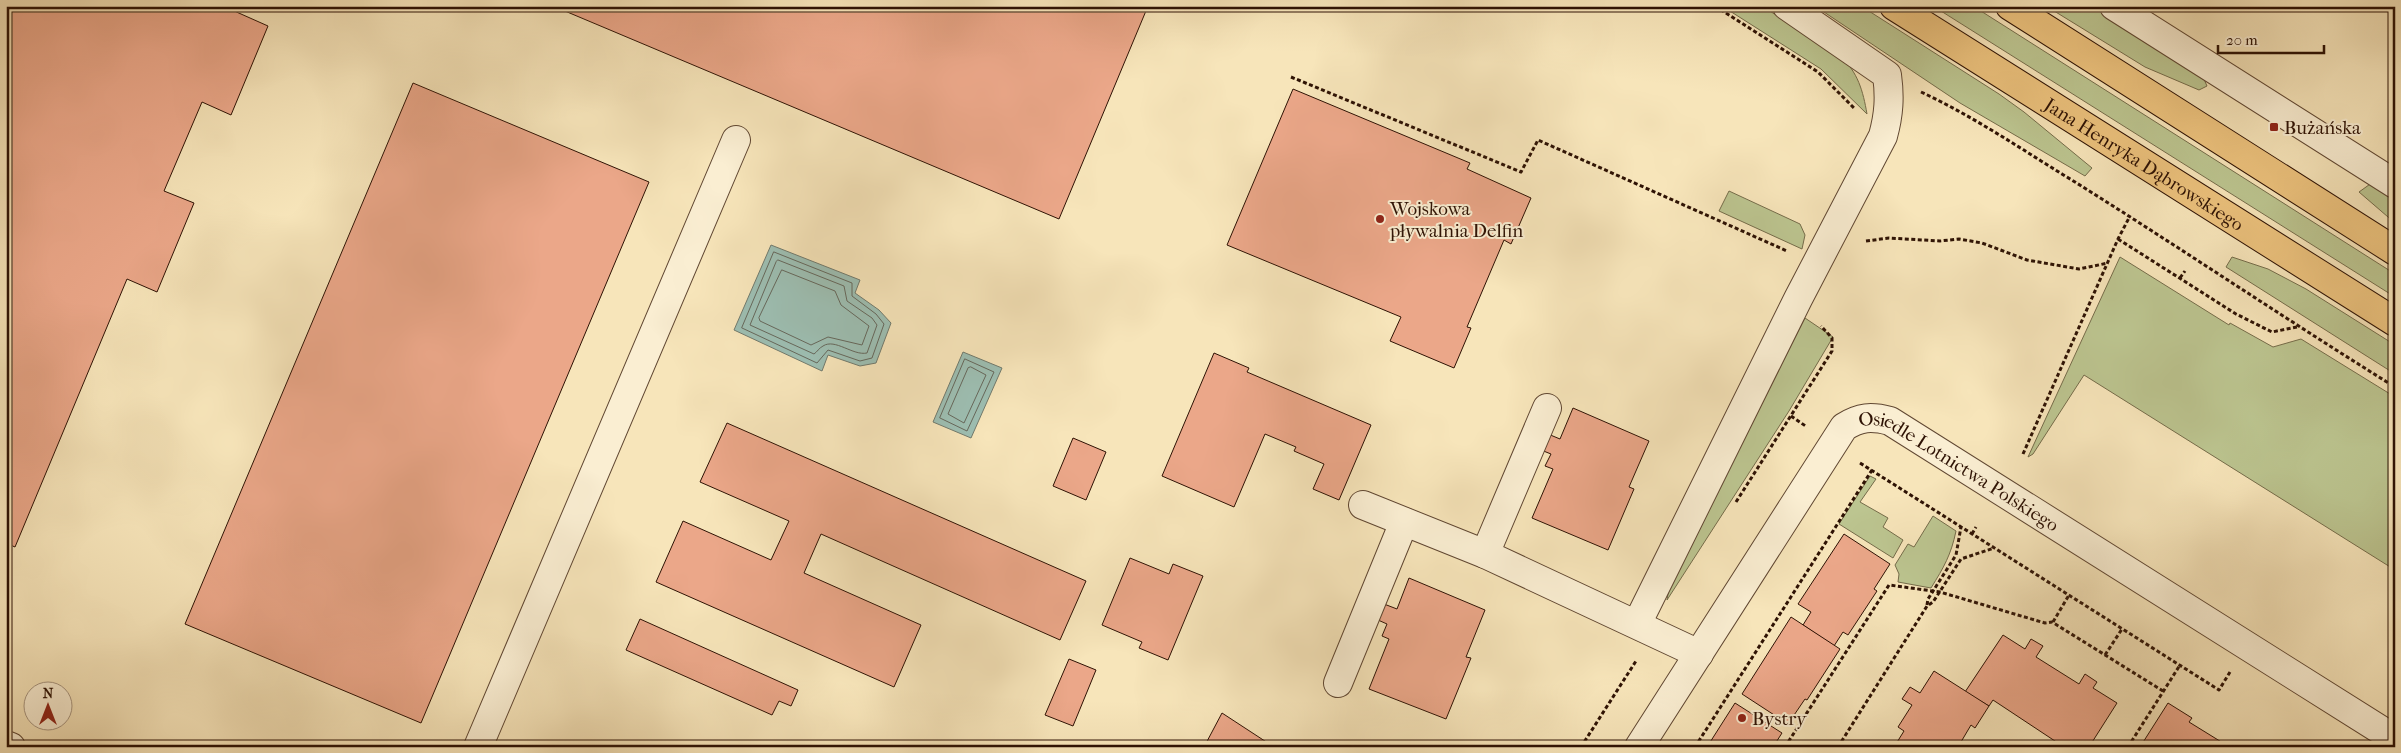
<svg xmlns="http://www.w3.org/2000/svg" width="2401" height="753" font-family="'IM FELL French Canon',serif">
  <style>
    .green { fill: #bcc590; stroke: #756c4a }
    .water { fill: #9dbfb3; stroke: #717a6d }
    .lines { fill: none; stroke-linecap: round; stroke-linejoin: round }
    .shore { stroke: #66685c; stroke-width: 1 }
    .building { fill: #eba789; stroke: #2e1204 }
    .minor-casing { stroke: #604732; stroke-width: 30 }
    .major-casing { stroke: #2e1204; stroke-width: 30 }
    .path { stroke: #2e1204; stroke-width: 3; stroke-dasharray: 4 2.5; stroke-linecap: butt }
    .minor { stroke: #faeed2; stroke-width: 28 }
    .major { stroke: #ecc27d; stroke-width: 28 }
    .poi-dot { fill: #8f2418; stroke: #faeed2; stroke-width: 2 }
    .labels { text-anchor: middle; stroke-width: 4; stroke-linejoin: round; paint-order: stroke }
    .poi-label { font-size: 19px; fill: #2e1204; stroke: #faeed2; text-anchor: start }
    .street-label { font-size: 19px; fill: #2e1204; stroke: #faeed2 }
  </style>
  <rect width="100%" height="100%" fill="#f7e5ba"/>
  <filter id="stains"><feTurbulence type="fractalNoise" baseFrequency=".004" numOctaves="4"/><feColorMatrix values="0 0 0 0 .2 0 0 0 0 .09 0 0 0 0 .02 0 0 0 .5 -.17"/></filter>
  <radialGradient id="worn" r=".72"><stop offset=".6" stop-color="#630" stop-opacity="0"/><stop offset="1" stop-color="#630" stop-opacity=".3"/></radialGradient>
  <!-- green -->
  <g class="green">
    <path d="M1722 6H1762L1840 56C1858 72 1863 91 1867 114L1821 69Z"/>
    <polygon points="1815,6 1861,6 1999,94 2024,112 2092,168 2085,176 1960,103"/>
    <polygon points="1933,6 1973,6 2395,274 2395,297"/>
    <polygon points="2046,6 2096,6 2203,77 2207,86 2199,90 2145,67"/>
    <polygon points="2373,182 2395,197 2395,223 2359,192"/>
    <polygon points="1729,191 1800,224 1805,235 1802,249 1719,211"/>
    <polygon points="2120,257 2229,325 2230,323 2273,347 2301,339 2395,397 2395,570 2084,375 2033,454 2028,457"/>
    <polygon points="2232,257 2268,269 2306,289 2395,345 2395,374 2226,267"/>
    <polygon points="1805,318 1833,337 1789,411 1667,600 1669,588"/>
    <polygon points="1870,476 1876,479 1860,502 1888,518 1883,527 1903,540 1893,558 1839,524"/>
    <path d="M1933 516 1956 531C1951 555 1944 567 1931 588L1898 582 1899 574 1895 565 1908 544 1914 547Z"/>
  </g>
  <!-- water -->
  <g class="water">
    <polygon points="771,245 860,280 855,293 879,310 891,323 876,363 860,366 828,355 822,371 734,330"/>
    <polygon points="963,352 1002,368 971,438 933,422"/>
  </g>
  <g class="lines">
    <!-- shore -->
    <g class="shore">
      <polygon points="774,252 852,283 852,296 876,314 884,324 872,358 860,361 828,350 817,363 742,328"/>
      <path d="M778 260 844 286 847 301 872 318 877 325 867 353C853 356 835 338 823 346 819 348 817 352 814 354L750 325 776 262Z"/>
      <polygon points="782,270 835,291 841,305 869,326 862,345 828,337 811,345 760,321 759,318"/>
      <polygon points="965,359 994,372 967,431 940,418"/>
      <polygon points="971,367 986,375 964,423 948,414 968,368"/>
    </g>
  </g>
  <!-- building -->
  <g class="building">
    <polygon points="6,6 223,6 268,26 231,115 202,102 164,191 194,203 157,292 127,279 15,547 6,543"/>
    <polygon points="553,6 1148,6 1059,219"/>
    <polygon points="413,83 649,182 421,723 185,624"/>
    <polygon points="1293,89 1470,163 1467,169 1531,198 1511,244 1504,240 1467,327 1471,328 1454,368 1390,341 1401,317 1227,245"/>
    <polygon points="1214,353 1249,368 1247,372 1371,425 1339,500 1313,489 1324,464 1294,451 1296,447 1265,434 1234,507 1162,476"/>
    <polygon points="1573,408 1649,441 1629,487 1634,489 1608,550 1532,518 1553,469 1545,466 1551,454 1541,450 1548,434 1560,439"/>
    <polygon points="727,423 1086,581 1060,640 821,534 804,573 921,625 894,687 656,582 683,521 771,560 789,521 700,482"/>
    <polygon points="1073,438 1106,452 1086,500 1053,486"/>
    <polygon points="1844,534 1890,564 1874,589 1877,591 1848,635 1843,632 1834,646 1803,625 1811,612 1798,604"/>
    <polygon points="1130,558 1169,574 1173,564 1203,576 1168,660 1139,648 1142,642 1102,625"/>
    <polygon points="1409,578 1485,610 1466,657 1471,658 1446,719 1369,689 1389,639 1382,636 1387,624 1378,620 1384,604 1397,609"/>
    <polygon points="1791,617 1840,649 1807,700 1805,699 1788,724 1742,694"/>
    <polygon points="640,619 798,690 791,706 779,701 772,715 626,650"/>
    <polygon points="2003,635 2025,649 2031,639 2043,646 2036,657 2079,684 2085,674 2097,682 2093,688 2117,703 2089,747 2064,747 1993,700 1989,706 1965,692"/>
    <polygon points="1069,659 1096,670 1073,726 1045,715"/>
    <polygon points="1934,671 1989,706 1975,728 1971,725 1958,747 1894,747 1904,731 1898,727 1912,705 1902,699 1910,687 1920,693"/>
    <polygon points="1735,703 1782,733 1773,747 1707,747"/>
    <polygon points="2168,703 2192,718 2189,722 2223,743 2222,746 2223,747 2140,747"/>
    <polygon points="1222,713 1274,747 1204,747"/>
  </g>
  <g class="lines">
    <!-- minor casing -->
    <g class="minor-casing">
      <g id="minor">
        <polyline points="2114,6 2395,184"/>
        <polyline points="1363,505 1485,554 1699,654"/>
        <polyline points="1485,554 1547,408"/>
        <path d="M1637 624 1798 299 1883 136C1889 114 1890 97 1887 75L1787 6"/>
        <polyline points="1338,683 1404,522"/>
        <polyline points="6,745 11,747"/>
        <polyline points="478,747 736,140"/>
        <path id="s1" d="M1639 747 1844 427C1860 417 1871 416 1890 421L2395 739"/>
      </g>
    </g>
    <!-- major casing -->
    <g class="major-casing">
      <g id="major">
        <path id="s2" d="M1894 6 2395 322"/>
        <polyline points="2010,6 2395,251"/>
      </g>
    </g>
    <!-- path -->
    <g class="path">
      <polyline points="1715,6 1818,72 1855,109"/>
      <polyline points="1291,77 1521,172 1538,140 1787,251"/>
      <path d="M1921 92C1975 117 2024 151 2075 182 2182 249 2287 320 2395 387"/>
      <polyline points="2118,239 2236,314 2272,332 2297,327"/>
      <polyline points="1866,241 1889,238 1940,241 1959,239 1982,243 2027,260 2079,269 2108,263"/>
      <polyline points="2180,278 2185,271"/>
      <polyline points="1791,416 1807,427"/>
      <polyline points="2023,454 2118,239 2130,216"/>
      <polyline points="1860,463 2219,690 2230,672"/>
      <polyline points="1736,502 1832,351 1832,338 1821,326"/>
      <polyline points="1972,534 1976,527"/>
      <polyline points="1927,605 1928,599 1956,555 1961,527"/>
      <polyline points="2053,622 2069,595"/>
      <polyline points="2105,655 2122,629"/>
      <polyline points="1581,747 1636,661"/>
      <polyline points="1695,747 1872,470"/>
      <polyline points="1785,747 1889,585 1940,592 2045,623 2052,622 2163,691"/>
      <polyline points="1838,747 1927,606 1933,602 1961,559 1994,548"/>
      <polyline points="2128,747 2180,665"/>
    </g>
    <!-- minor -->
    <use href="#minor" class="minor"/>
    <!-- major -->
    <use href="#major" class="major"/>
  </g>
  <!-- markers -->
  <g class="poi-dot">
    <rect x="2269" y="122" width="10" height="10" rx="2.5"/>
    <circle cx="1380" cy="219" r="5"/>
    <circle cx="1742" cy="718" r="5"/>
  </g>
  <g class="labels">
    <!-- poi labels -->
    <g class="poi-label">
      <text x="2284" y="134">Bużańska</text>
      <text x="1390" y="215">Wojskowa<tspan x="1390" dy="22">pływalnia Delfin</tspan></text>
      <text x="1752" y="725">Bystry</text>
    </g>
    <!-- street labels -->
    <g class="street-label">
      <text dy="7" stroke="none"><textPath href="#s2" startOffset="296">Jana Henryka Dąbrowskiego</textPath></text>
      <text dy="7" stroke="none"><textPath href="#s1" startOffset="511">Osiedle Lotnictwa Polskiego</textPath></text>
    </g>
  </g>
  <!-- margin -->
  <rect width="2401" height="753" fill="none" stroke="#f7e5ba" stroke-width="25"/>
  <rect x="8" y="8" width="2386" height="738" fill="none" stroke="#2e1204" stroke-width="2.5"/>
  <rect x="12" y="12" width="2376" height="728" fill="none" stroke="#2e1204"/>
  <!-- north arrow -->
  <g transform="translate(48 706)"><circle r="24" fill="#faeed2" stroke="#a89680"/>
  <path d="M0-4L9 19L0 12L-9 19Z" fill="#8f2418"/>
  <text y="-8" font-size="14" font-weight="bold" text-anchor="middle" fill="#2e1204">N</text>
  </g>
  <!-- scale -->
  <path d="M2218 45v8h106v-8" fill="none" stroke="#2e1204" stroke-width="2.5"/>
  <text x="2226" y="45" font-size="15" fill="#2e1204" stroke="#faeed2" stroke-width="4" paint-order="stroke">20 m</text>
  <rect width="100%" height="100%" filter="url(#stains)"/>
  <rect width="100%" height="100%" fill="url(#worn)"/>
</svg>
